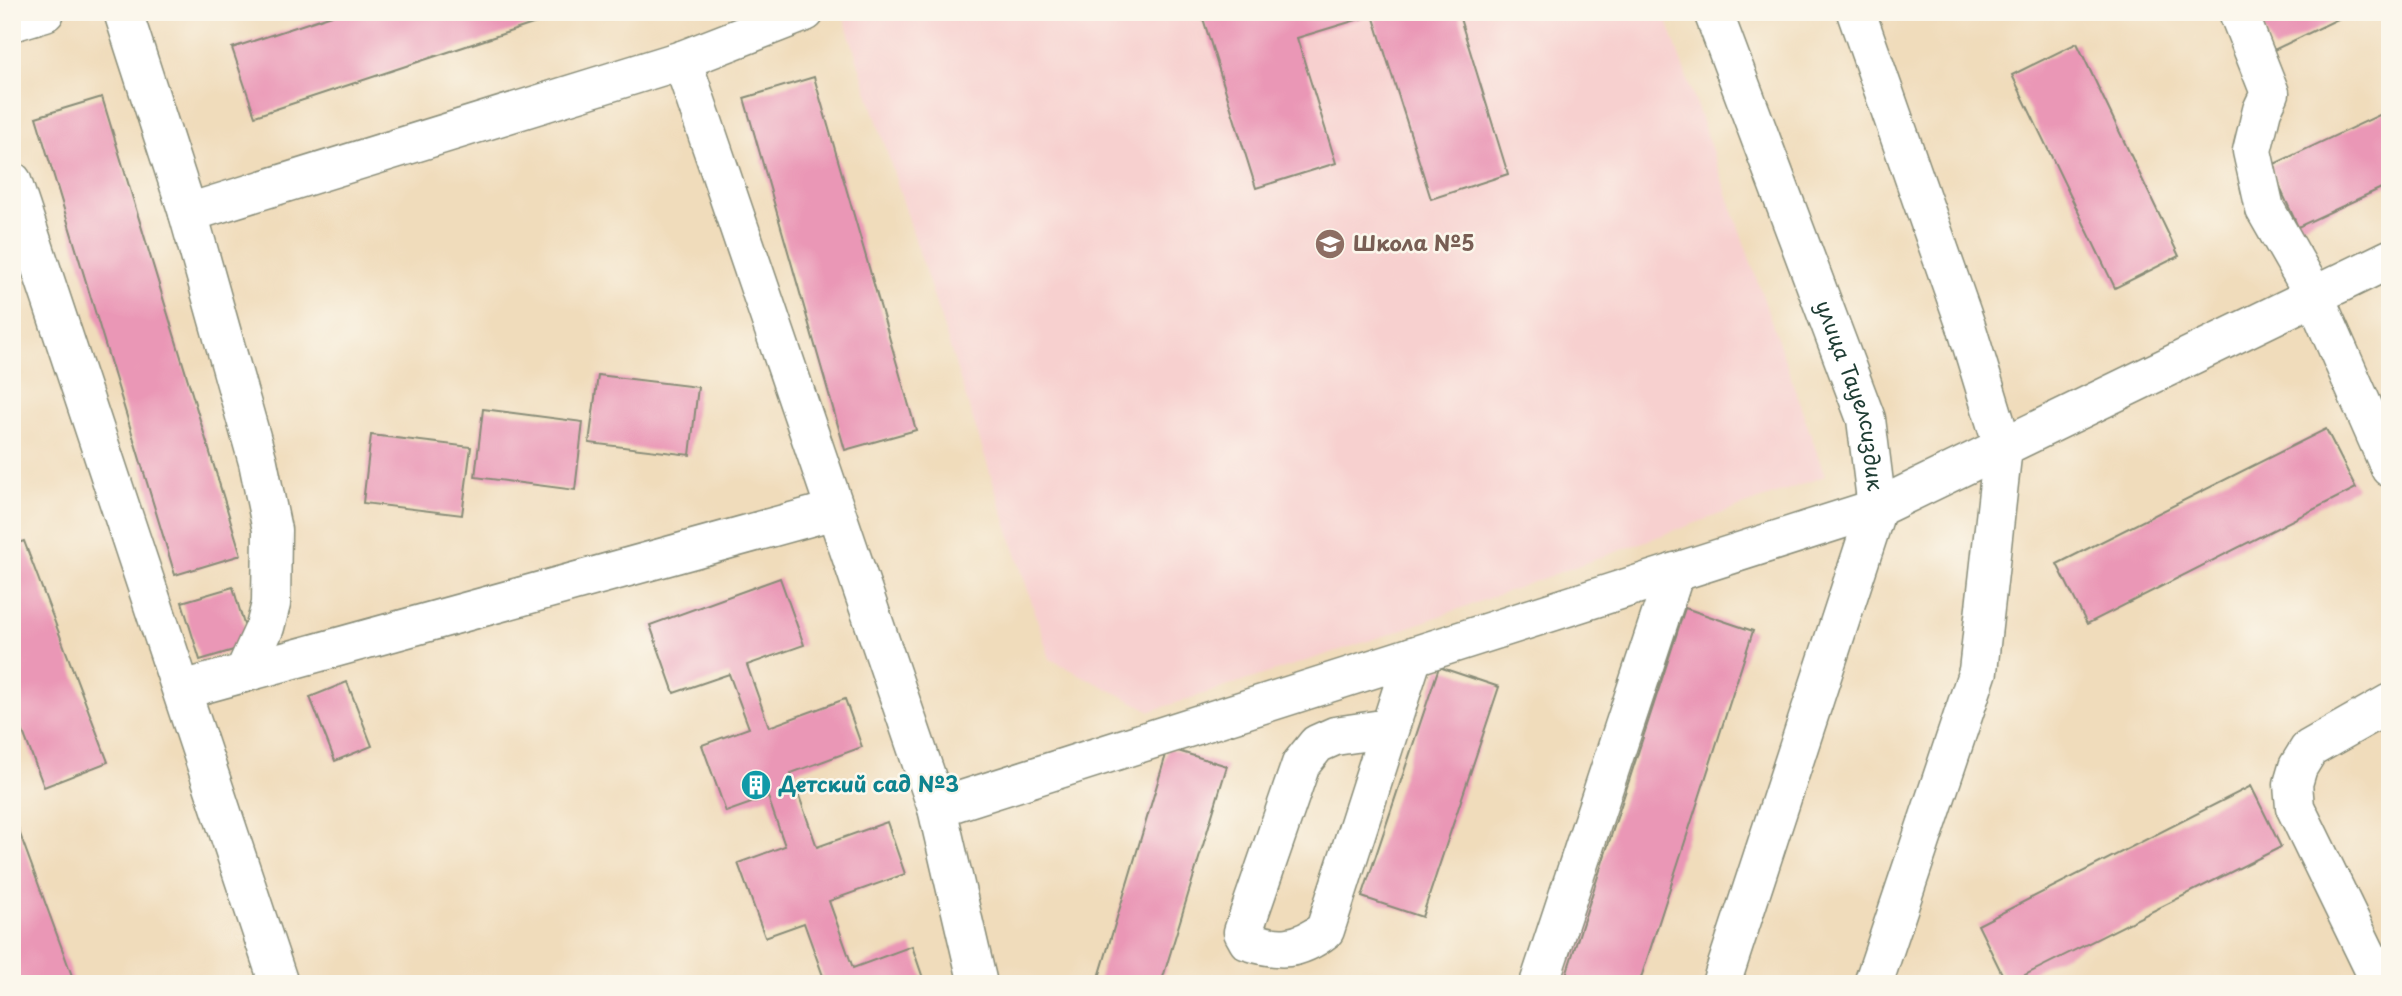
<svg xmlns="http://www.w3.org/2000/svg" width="2402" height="996" font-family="'Playpen Sans',sans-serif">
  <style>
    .built { fill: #f7d0cf }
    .building { fill: #ea97b6 }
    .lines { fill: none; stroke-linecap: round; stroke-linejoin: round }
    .minor-casing { stroke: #888c78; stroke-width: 41 }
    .minor { stroke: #fff; stroke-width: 38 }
    .labels { text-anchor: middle; stroke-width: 5; stroke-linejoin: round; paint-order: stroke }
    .education-label { font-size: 21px; font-weight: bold; fill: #785e54; stroke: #fbf7ec; text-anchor: start }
    .street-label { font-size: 21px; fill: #1f3d34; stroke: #fbf7ec }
    .culture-label { font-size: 21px; font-weight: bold; fill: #0d838f; stroke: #fbf7ec; text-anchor: start }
  </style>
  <rect width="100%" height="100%" fill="#fbf7ec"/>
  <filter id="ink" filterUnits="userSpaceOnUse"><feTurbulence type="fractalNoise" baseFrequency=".0143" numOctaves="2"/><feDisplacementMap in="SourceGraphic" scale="14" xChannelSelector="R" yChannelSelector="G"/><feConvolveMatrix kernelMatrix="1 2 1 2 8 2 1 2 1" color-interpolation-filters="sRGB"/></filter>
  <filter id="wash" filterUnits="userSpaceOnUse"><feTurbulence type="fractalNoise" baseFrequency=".00686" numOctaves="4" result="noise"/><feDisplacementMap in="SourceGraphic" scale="28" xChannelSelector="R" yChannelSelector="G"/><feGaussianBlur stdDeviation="1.57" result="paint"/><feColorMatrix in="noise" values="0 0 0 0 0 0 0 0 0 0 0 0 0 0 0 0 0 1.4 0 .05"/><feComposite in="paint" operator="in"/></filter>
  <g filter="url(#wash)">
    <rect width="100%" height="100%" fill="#f0dcbb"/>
    <!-- built -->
    <polygon class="built" points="842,12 1664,12 1825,476 1390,634 1151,711 1050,659"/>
    <g id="blocks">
      <!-- building -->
      <g class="building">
        <polygon points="341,12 566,12 566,13 255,116 232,48"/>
        <polygon points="1201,12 1458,12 1508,174 1431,199 1373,15 1297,38 1336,163 1256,188"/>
        <polygon points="2255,12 2340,12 2342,17 2274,50"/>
        <polygon points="2077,43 2179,256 2115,288 2012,75"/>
        <polygon points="814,77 916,430 845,450 744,98"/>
        <polygon points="102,97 241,555 175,575 36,117"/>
        <polygon points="2390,110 2390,184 2298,227 2270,166"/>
        <polygon points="598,375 698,387 690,455 589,443"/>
        <polygon points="483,409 583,422 575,490 475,477"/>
        <polygon points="2326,429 2356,488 2087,624 2057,564"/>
        <polygon points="371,435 471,447 462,515 363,503"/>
        <polygon points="24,541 108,762 44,787 12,703 12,545"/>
        <polygon points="780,578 804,645 747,665 769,727 845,699 862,747 791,773 817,847 887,822 905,874 829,901 853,968 912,946 925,984 803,984 823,976 804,923 765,937 738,863 785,846 768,797 726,812 702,745 749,728 729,674 674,693 650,625"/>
        <polygon points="233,587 250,645 200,660 182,602"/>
        <polygon points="1685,608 1753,631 1639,984 1563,984"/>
        <polygon points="1439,667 1499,687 1422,917 1362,897"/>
        <polygon points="347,682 372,746 335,761 310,697"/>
        <polygon points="1168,748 1227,766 1161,984 1097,984"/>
        <polygon points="2251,786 2281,847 2007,984 1978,925"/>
        <polygon points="12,815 13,815 75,984 12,984"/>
      </g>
    </g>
  </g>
  <g filter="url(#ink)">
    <use href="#blocks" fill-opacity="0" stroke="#888c78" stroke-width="2"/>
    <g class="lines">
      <!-- minor casing -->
      <g class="minor-casing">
        <g id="minor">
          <polyline points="123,12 188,213 258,462 272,530 271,604 265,627 244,673"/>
          <path id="s1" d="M1713 12 1866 419 1877 508 1721 984"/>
          <polyline points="1856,12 1966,326 2003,447 1978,671 1873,984"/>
          <polyline points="2238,12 2270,93 2262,110 2252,151 2265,209 2314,295 2390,468"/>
          <polyline points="12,22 45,12"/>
          <polyline points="682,60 937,808 978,984"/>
          <polyline points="12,181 279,984"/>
          <polyline points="188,213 682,60 805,12"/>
          <polyline points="182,690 835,510"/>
          <path d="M1389 728 1335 736 1317 744 1301 764 1243 932 1248 941C1279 951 1298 951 1325 930L1413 656"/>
          <polyline points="937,808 1877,508 2390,259"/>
          <polyline points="1539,984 1675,572"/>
          <polyline points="2381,984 2295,807 2293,784 2298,767 2309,749 2390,703"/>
        </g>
      </g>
      <!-- minor -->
      <use href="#minor" class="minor"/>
    </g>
  </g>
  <!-- icons -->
  <defs>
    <g id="school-disc" transform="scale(1.575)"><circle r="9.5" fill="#8d6e63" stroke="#fbf7ec"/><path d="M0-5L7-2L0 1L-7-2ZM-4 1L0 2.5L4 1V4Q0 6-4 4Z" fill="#fff"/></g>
    <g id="building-disc" transform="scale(1.575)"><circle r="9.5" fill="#0f9aa8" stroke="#fbf7ec"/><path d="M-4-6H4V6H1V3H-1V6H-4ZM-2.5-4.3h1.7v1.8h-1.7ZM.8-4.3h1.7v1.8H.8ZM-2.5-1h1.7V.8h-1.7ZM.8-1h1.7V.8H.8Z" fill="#fff"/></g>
  </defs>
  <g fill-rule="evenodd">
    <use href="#school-disc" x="1330" y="244"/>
    <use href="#building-disc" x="756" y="785"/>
  </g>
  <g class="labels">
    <!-- education labels -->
    <g class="education-label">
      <text x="1353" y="251">Школа №5</text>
    </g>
    <!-- street labels -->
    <g class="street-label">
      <text dy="7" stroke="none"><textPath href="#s1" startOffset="408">улица Тауелсиздик</textPath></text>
    </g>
    <!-- culture labels -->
    <g class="culture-label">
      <text x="779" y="792">Детский сад №3</text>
    </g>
  </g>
  <!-- margin -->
  <rect width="2402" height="996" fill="none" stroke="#fbf7ec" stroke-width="42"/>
</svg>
